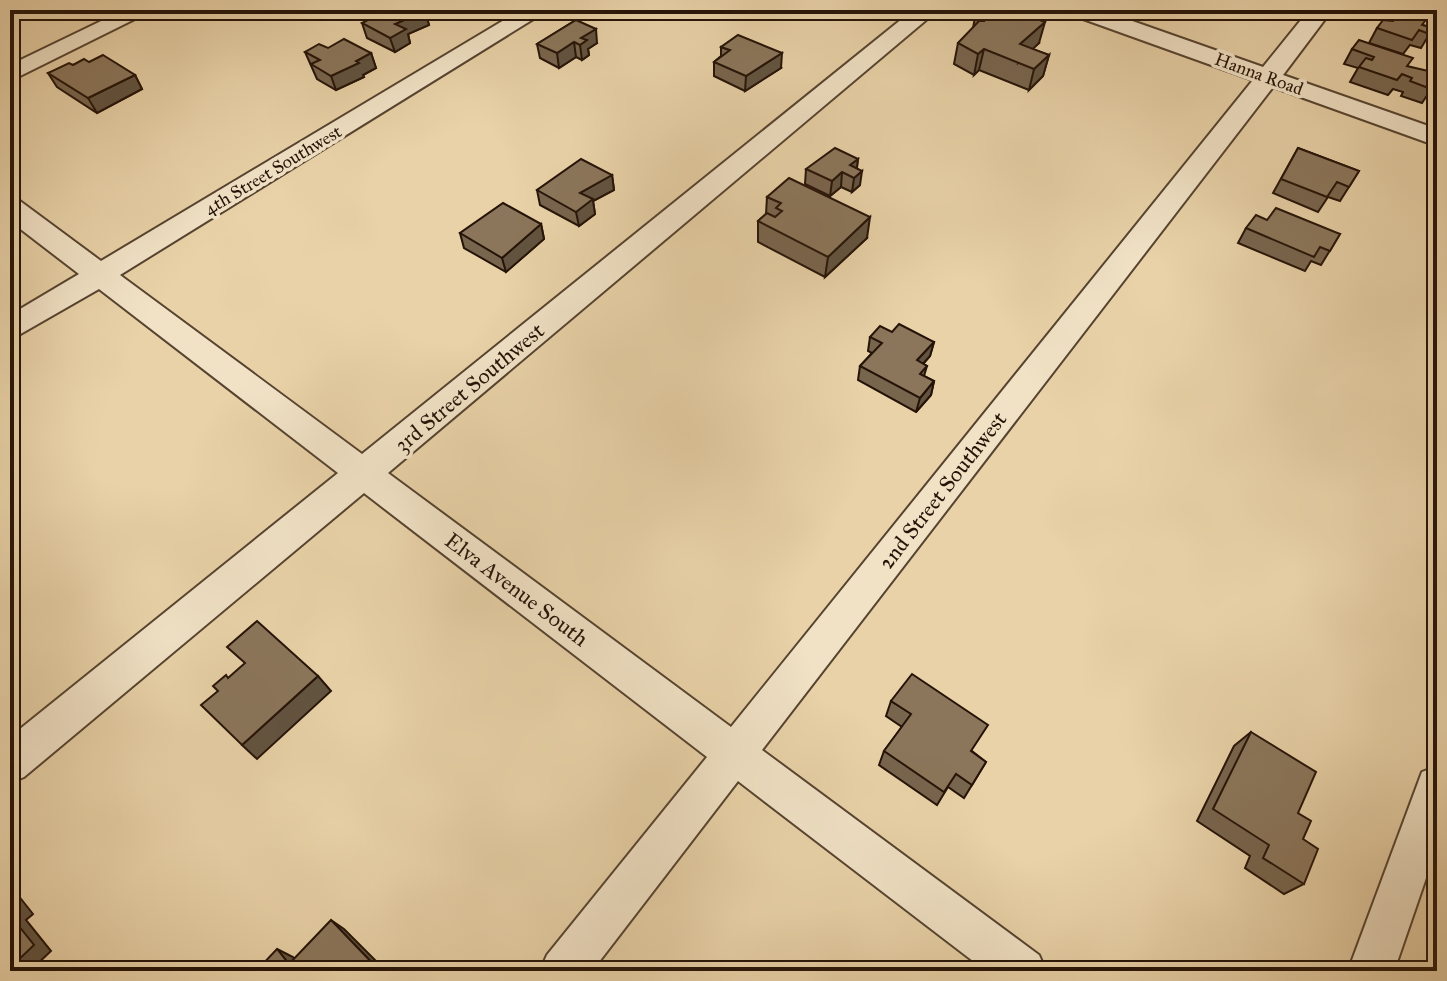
<svg xmlns="http://www.w3.org/2000/svg" width="1447" height="981" font-family="'IM FELL Great Primer',serif">
  <style>
    .lines { fill: none; stroke-linecap: round; stroke-linejoin: round }
    .minor-casing { stroke: #564330; stroke-width: 4 }
    .minor { fill: #f1e2c6; fill-rule: evenodd }
    .wall { fill: #78654e; stroke: #251308; stroke-width: 2 }
    .shaded-wall { fill: #615340; stroke: #251308; stroke-width: 2 }
    .building { fill: #8b765b; stroke: #251308; stroke-width: 2 }
    .labels { text-anchor: middle; stroke-width: 7; stroke-linejoin: round; paint-order: stroke }
    .far-street-label { font-size: 18px; fill: #251308; stroke: #f1e2c6 }
    .street-label { font-size: 22px; fill: #251308; stroke: #f1e2c6 }
  </style>
  <rect width="100%" height="100%" fill="#e9d2a8"/>
  <filter id="stains"><feTurbulence type="fractalNoise" baseFrequency=".0025" numOctaves="4"/><feColorMatrix values="0 0 0 0 .2 0 0 0 0 .09 0 0 0 0 .02 0 0 0 .5 -.17"/></filter>
  <radialGradient id="worn" r=".72"><stop offset=".6" stop-color="#630" stop-opacity="0"/><stop offset="1" stop-color="#630" stop-opacity=".3"/></radialGradient>
  <g class="lines">
    <!-- minor casing -->
    <g class="minor-casing">
      <g id="minor">
        <polygon points="124,10 153,10 10,81 10,65"/>
        <polygon points="521,10 548,10 120,275 362,454 913,10 938,10 388,473 731,727 1253,80 1072,15 1069,10 1101,10 1263,67 1309,10 1332,10 1283,75 1437,129 1437,146 1273,87 762,750 1039,955 1046,971 986,971 738,781 592,971 540,971 547,955 707,757 364,493 24,777 10,783 10,737 338,473 99,289 10,340 10,315 79,274 10,221 10,198 20,201 101,261"/>
        <polygon points="1437,766 1437,846 1394,971 1348,971 1422,772"/>
      </g>
    </g>
    <!-- minor -->
    <use href="#minor" class="minor"/>
  </g>
  <!-- wall -->
  <g class="wall">
    <polygon points="1396,10 1423,25 1433,28 1421,48 1410,45 1403,54 1369,43 1377,28 1390,20"/>
    <polygon points="425,11 429,25 408,34 410,43 395,52 367,38 362,23"/>
    <polygon points="975,17 1039,43 1032,49 1049,55 1043,76 1029,90 979,70 974,75 954,64 958,43 973,28"/>
    <polygon points="576,20 597,43 588,49 589,55 582,60 576,57 559,68 540,58 537,44"/>
    <polygon points="721,47 781,68 745,91 714,76 714,62 721,56"/>
    <polygon points="328,48 371,53 376,68 363,75 364,77 336,90 317,79 305,52"/>
    <polygon points="1352,49 1407,66 1437,80 1422,103 1401,96 1403,92 1393,89 1388,95 1350,82 1358,68 1344,64"/>
    <polygon points="89,62 135,75 142,89 97,113 57,87 48,73 73,65"/>
    <polygon points="1298,148 1359,171 1340,201 1328,197 1318,212 1273,193"/>
    <polygon points="858,159 857,168 860,185 852,192 841,187 830,196 805,184 806,169"/>
    <polygon points="612,175 614,190 593,201 595,214 579,226 540,205 537,190"/>
    <polygon points="767,197 867,238 825,277 758,242 758,221 766,214"/>
    <polygon points="1267,220 1340,234 1321,265 1311,261 1305,271 1238,243 1246,228"/>
    <polygon points="541,224 544,239 506,272 464,248 460,233"/>
    <polygon points="892,332 934,342 930,356 923,364 927,366 924,376 934,381 931,395 916,412 858,380 860,366 872,353 868,351 870,337"/>
    <polygon points="891,701 972,751 986,762 964,798 948,787 937,805 879,765 884,751 902,727 886,716"/>
    <polygon points="1251,732 1298,813 1303,839 1304,884 1284,894 1245,868 1250,856 1197,821 1234,746"/>
  </g>
  <!-- shaded-wall -->
  <g class="shaded-wall">
    <polygon points="425,11 429,25 408,34 410,43 395,52 390,38 395,24"/>
    <polygon points="1045,22 1039,43 1018,63 1020,44"/>
    <polygon points="596,29 597,43 588,49 589,55 582,60 580,45 581,38"/>
    <polygon points="574,42 576,57 559,68 557,53"/>
    <polygon points="984,49 979,70 974,75 978,54"/>
    <polygon points="371,53 376,68 363,75 364,77 336,90 331,76"/>
    <polygon points="782,53 781,68 745,91 746,76"/>
    <polygon points="1049,55 1043,76 1029,90 1034,69"/>
    <polygon points="135,75 142,89 97,113 88,98"/>
    <polygon points="858,159 856,173 850,165"/>
    <polygon points="862,171 860,185 852,192 854,178"/>
    <polygon points="842,172 841,187 830,196 832,181"/>
    <polygon points="612,175 614,190 593,201 595,214 579,226 576,212 580,193"/>
    <polygon points="870,217 867,238 825,277 828,257"/>
    <polygon points="541,224 544,239 506,272 502,258"/>
    <polygon points="934,342 930,356 914,374 917,360"/>
    <polygon points="934,381 931,395 916,412 920,398"/>
    <polygon points="318,676 331,691 257,759 242,745"/>
    <polygon points="10,885 33,914 26,920 51,951 30,971 10,971"/>
    <polygon points="331,920 344,929 386,971 380,971"/>
    <polygon points="277,949 293,957 305,971 289,964"/>
  </g>
  <!-- building -->
  <g class="building">
    <polygon points="387,10 423,10 425,11 395,24 406,29 390,38 362,23"/>
    <polygon points="984,10 1013,10 1045,22 1020,44 1049,55 1034,69 984,49 978,54 958,43 979,21 985,21 975,17"/>
    <polygon points="1397,10 1405,10 1428,17 1422,25 1433,28 1429,34 1419,30 1412,40 1377,28 1383,20 1393,21"/>
    <polygon points="576,20 596,29 581,38 587,40 580,45 574,42 557,53 537,44"/>
    <polygon points="738,35 782,53 746,76 714,62 730,50 721,47"/>
    <polygon points="344,39 371,53 356,61 359,63 331,76 311,64 320,60 305,52 319,44 328,48"/>
    <polygon points="1359,40 1413,58 1407,66 1437,73 1437,80 1431,89 1410,81 1412,78 1402,74 1397,80 1359,67 1366,58 1372,60 1374,57 1352,49"/>
    <polygon points="103,55 135,75 88,98 48,73 69,63 73,65 84,59 89,62"/>
    <polygon points="835,148 858,159 850,165 862,171 854,178 842,172 832,181 806,169"/>
    <polygon points="1298,148 1359,171 1349,187 1337,182 1327,197 1281,179"/>
    <polygon points="581,159 612,175 580,193 593,199 576,212 537,190"/>
    <polygon points="789,178 870,217 828,257 758,221 767,213 775,217 782,211 776,208 781,203 767,197"/>
    <polygon points="503,203 541,224 502,258 460,233"/>
    <polygon points="1276,208 1340,234 1330,251 1320,247 1314,257 1246,228 1256,215 1267,220"/>
    <polygon points="899,324 934,342 917,360 927,366 920,374 934,381 920,398 860,366 882,343 870,337 880,326 892,332"/>
    <polygon points="257,621 318,676 242,745 201,705 218,691 213,686 226,675 228,678 245,663 227,647"/>
    <polygon points="912,674 988,725 971,751 986,762 972,785 956,774 944,792 884,751 911,714 891,701"/>
    <polygon points="1251,732 1316,772 1298,813 1311,821 1303,839 1318,849 1304,884 1263,858 1269,845 1213,809"/>
    <polygon points="10,900 16,907 10,913"/>
    <polygon points="10,915 34,945 10,968"/>
    <polygon points="331,920 380,971 256,971 277,949 289,964"/>
  </g>
  <g class="labels">
    <!-- far-street labels -->
    <g class="far-street-label">
      <text transform="translate(1259 74) rotate(20)" y="6">Hanna Road</text>
      <text transform="translate(273 170) rotate(-31)" y="6">4th Street Southwest</text>
    </g>
    <!-- street labels -->
    <g class="street-label">
      <text transform="translate(469 387) rotate(-40)" y="8">3rd Street Southwest</text>
      <text transform="translate(942 490) rotate(-52)" y="8">2nd Street Southwest</text>
      <text transform="translate(517 589) rotate(37)" y="8">Elva Avenue South</text>
    </g>
  </g>
  <!-- margin -->
  <rect width="1447" height="981" fill="none" stroke="#e9d2a8" stroke-width="40"/>
  <rect x="12" y="12" width="1423" height="957" fill="none" stroke="#251308" stroke-width="4"/>
  <rect x="20" y="20" width="1407" height="941" fill="none" stroke="#251308" stroke-width="2"/>
  <rect width="100%" height="100%" filter="url(#stains)"/>
  <rect width="100%" height="100%" fill="url(#worn)"/>
</svg>
